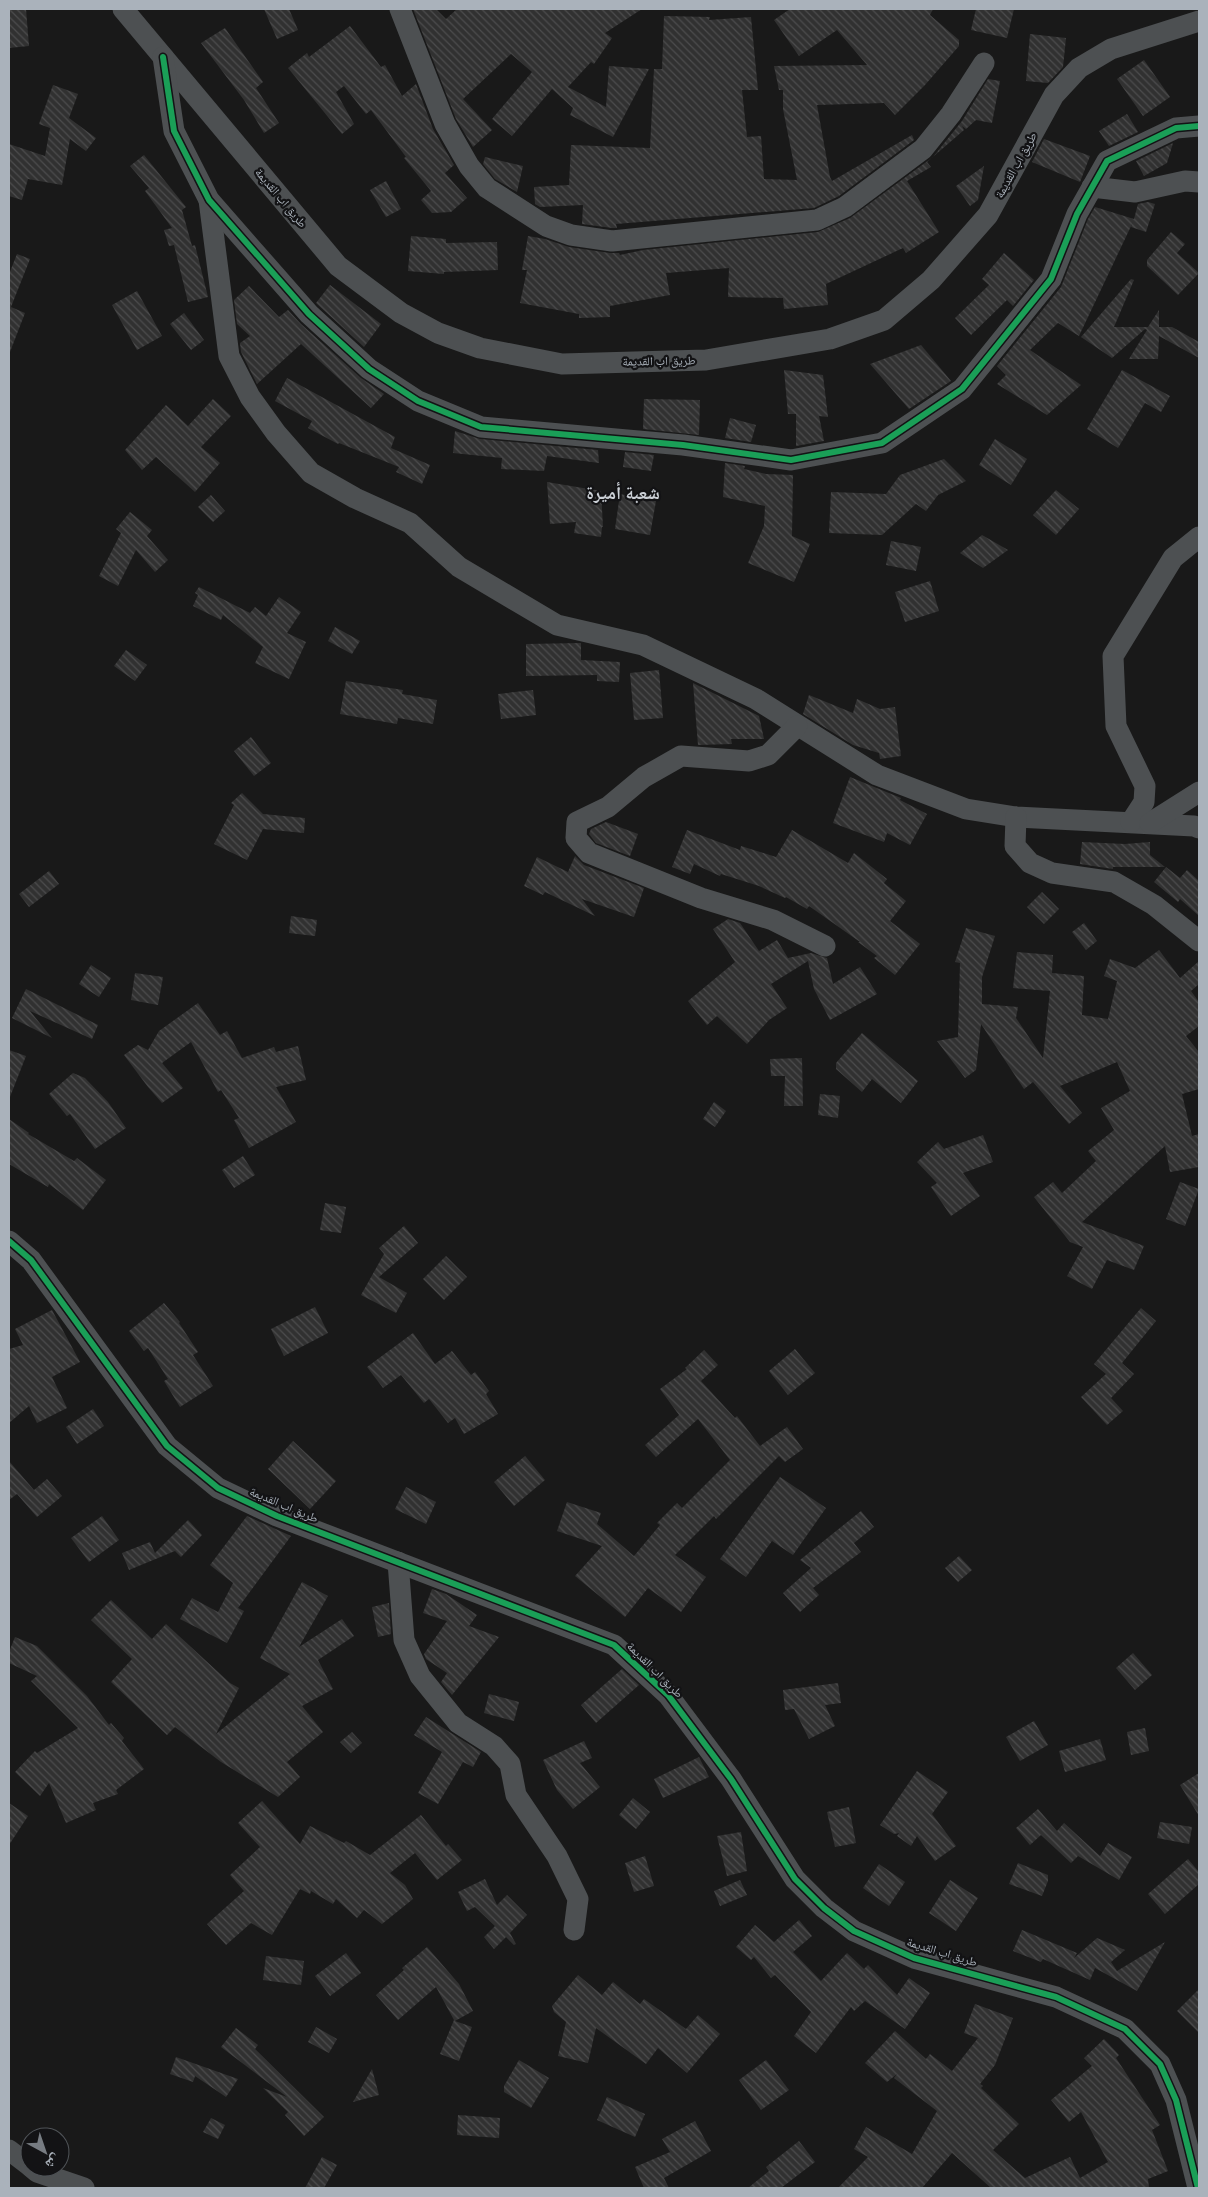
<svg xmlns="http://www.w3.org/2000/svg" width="1208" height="2197" font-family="Lato,'Noto Naskh Arabic',sans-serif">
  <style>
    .building { fill: url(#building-back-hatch) }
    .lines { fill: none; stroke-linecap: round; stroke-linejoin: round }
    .minor { stroke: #4d5052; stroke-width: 21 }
    .cycleway-casing { stroke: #131315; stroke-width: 9 }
    .cycleway { stroke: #1a9f57; stroke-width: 6 }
    .labels { text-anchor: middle; stroke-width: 4.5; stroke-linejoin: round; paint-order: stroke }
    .street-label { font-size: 12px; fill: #aab2bb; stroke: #131315 }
    .district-label { font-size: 18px; font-weight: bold; fill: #cbd0d6; stroke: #131315 }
  </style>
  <defs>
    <pattern id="building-back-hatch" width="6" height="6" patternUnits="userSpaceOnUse" patternTransform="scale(1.25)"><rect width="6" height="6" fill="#313131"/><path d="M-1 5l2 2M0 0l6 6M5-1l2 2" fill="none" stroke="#4c4c4d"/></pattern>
  </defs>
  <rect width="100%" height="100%" fill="#191919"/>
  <!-- building -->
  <g class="building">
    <polygon points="9,9 26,9 29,46 9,48"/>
    <polygon points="264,9 289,9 298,30 277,39"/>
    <polygon points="413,9 436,9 446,19 457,9 642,9 605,33 612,38 594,64 591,62 568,87 606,107 609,66 649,69 613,137 570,115 573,108 552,89 512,136 492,119 532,72 511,54 463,99 492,130 473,147 456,119"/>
    <polygon points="790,9 933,9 930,15 959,40 959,46 925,85 895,115 884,103 817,105 830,177 832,181 912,135 914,140 839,196 814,208 616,224 617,228 612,228 582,224 583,205 540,207 535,204 534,187 569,185 571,145 650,148 654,69 662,69 664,16 710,17 709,20 751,17 758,90 742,90 747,137 761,136 764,179 797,180 783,109 783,90 779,90 774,66 867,65 837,30 799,56 774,20"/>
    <polygon points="976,9 1014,9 1007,38 971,30"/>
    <polygon points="350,26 381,67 385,65 402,96 416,84 433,129 454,165 445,173 467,198 451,212 432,213 421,200 431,191 404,158 406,157 371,110 366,114 344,86 336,92 354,124 342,134 288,68 307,53 309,57"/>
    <polygon points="225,28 263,82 256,88 279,123 264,133 244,100 201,43"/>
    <polygon points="1030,34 1066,38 1063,67 1048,83 1026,81"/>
    <polygon points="1144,60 1170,97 1143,116 1117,79"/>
    <polygon points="988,79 1000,81 992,123 976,120 966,129 962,126 964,130 927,162 931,167 907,181 939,232 906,253 903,248 826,284 828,305 784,309 783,298 728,297 729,268 666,273 670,295 610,306 610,317 579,318 579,314 520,303 527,270 522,270 528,236 545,239 569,247 610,253 619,253 620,255 643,250 818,232 850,218 933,157 962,121"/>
    <polygon points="53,85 78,94 69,118 96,138 86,151 70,139 62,185 28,179 22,200 9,196 9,144 45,156 50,128 39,124"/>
    <polygon points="1127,114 1138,132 1109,146 1099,131"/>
    <polygon points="1044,139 1090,156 1080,182 1032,162"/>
    <polygon points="1173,143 1167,163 1144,176 1136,161"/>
    <polygon points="144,155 186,207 182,210 192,246 195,245 208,297 188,302 174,245 169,246 164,230 172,228 145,191 149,188 130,166"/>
    <polygon points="485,157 523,166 517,192 495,179 483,164"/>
    <polygon points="984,166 978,200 970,206 956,186"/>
    <polygon points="386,181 401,209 386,217 370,190"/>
    <polygon points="1148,202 1155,204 1146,232 1131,227 1133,222 1079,336 1058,323 1030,350 1081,385 1047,415 997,384 1006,375 997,366 1061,287 1088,219 1095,207 1134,219 1138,204"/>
    <polygon points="1171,232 1185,244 1177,253 1199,273 1178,295 1147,266 1147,260"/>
    <polygon points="411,236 446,239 446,243 497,242 498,270 444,272 444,274 408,271"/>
    <polygon points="1004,253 1034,280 1013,306 1007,300 971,335 955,318 989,285 982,279"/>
    <polygon points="17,254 30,259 11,307 25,313 10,352 9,274"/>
    <polygon points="1131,279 1134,280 1114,327 1148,327 1159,310 1159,327 1172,327 1199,342 1199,358 1159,336 1158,359 1129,359 1147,330 1145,329 1112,358 1081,337"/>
    <polygon points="330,285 381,324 364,347 316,303"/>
    <polygon points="249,286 279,317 288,310 301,324 361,378 384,394 371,408 301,344 257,384 241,352 240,343 250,336 237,324 234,300"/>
    <polygon points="137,291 162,336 137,350 112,305"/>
    <polygon points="184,313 204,340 191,350 170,324"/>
    <polygon points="921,345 951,381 909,409 870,364"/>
    <polygon points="784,370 823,375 828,417 819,416 824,441 796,446 796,414 788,414"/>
    <polygon points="1122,370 1170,396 1161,412 1145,403 1118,448 1087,429"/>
    <polygon points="287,378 395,437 391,448 430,465 422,484 396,472 399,467 339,443 338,444 308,428 312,421 275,401"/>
    <polygon points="213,399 231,416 201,447 220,463 195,492 156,457 142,470 125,450 166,405 188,426"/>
    <polygon points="644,399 700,400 699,435 643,429"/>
    <polygon points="730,418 756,425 751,442 725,438"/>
    <polygon points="455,431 480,439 598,450 599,463 547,456 544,471 501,469 502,458 453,453"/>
    <polygon points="995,439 1027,459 1011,485 979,465"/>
    <polygon points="625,452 654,455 651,471 623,467"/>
    <polygon points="944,459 966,481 938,495 926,511 916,504 882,535 829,533 831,492 886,494 900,475"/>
    <polygon points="725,463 745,466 744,469 766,474 793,475 792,536 810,544 794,582 748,563 764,526 765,506 723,497"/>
    <polygon points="547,482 601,491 603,527 602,527 601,537 574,533 576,522 550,524"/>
    <polygon points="1056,490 1079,509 1056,535 1033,515"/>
    <polygon points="620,494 656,501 650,535 615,529"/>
    <polygon points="211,495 225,511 213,522 198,507"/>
    <polygon points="130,512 152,530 147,536 168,560 155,572 136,550 118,586 99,576 121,533 116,529"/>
    <polygon points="982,535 1008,550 983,568 960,553"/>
    <polygon points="891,541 921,547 916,571 886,565"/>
    <polygon points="930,581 939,611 905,622 895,592"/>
    <polygon points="199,587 250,613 255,607 266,616 279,597 301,612 287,633 306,642 289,679 255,663 263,647 223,615 221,620 193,606 198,595 195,593"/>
    <polygon points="335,627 360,641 352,654 328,641"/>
    <polygon points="581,643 581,660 620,662 619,682 597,681 597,675 526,676 526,644"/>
    <polygon points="126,650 147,665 135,681 114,666"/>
    <polygon points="659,670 663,718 634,720 630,673"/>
    <polygon points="346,681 403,690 402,694 437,700 433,724 398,718 397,724 340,714"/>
    <polygon points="693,683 759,716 764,739 731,739 732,744 698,745"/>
    <polygon points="533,690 536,715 501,719 498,694"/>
    <polygon points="809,695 853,713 857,699 880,709 895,707 901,756 880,759 879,753 853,745 803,714"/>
    <polygon points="251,737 271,763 254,776 234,751"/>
    <polygon points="850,777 901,798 900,800 927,814 910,845 887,833 884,842 833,823"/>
    <polygon points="242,793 263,814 305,818 304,833 263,829 247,860 214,844 234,805 231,803"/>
    <polygon points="606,822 638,834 630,856 596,843 589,834 591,829"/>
    <polygon points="687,830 740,850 741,846 776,857 792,830 848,863 854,853 887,879 884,883 906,901 890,921 920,944 895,975 874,958 877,956 858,942 860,942 809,906 807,909 786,897 785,898 759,886 721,874 720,876 694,864 690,874 672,867"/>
    <polygon points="1082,842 1125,844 1150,842 1150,855 1165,867 1113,867 1113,869 1080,864"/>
    <polygon points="575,856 584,865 644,888 634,917 582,899 595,916 545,892 543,895 524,886 537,857 568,872"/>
    <polygon points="1166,867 1180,878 1187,870 1199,881 1199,916 1180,899 1178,902 1154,882"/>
    <polygon points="49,871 59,884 29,907 19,894"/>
    <polygon points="1042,892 1059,909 1044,924 1027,907"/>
    <polygon points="291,916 317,920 315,936 289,933"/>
    <polygon points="728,919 740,923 759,951 777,940 788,958 811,953 827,958 833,984 860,967 877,994 830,1020 814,989 808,961 771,984 787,1008 769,1020 747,1044 717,1016 707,1025 688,1001 735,962 713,929"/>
    <polygon points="1084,923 1097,941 1086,950 1072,932"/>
    <polygon points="966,928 995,936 982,977 982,1004 1018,1007 1016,1018 1043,1058 1050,991 1013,988 1017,952 1053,955 1052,973 1084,976 1082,1015 1108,1019 1117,981 1104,976 1110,959 1135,968 1159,950 1180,978 1199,961 1199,984 1191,991 1199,1002 1199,1026 1186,1036 1199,1052 1199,1089 1182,1094 1192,1136 1199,1134 1199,1167 1170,1172 1165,1146 1082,1222 1144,1246 1134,1270 1107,1260 1092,1289 1067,1276 1083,1247 1070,1242 1034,1197 1053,1182 1062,1193 1096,1161 1088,1151 1114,1130 1101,1108 1130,1091 1117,1062 1060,1086 1082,1113 1069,1124 1033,1082 1024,1089 981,1024 976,1070 965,1078 937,1041 958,1037 960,963 955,962"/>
    <polygon points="91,965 111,978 99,997 79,984"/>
    <polygon points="135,973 163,977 158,1005 131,1000"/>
    <polygon points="26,989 98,1025 92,1039 30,1011 52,1038 12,1018"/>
    <polygon points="198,1003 220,1035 227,1031 242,1058 274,1047 276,1052 298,1046 306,1080 276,1087 296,1122 249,1148 234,1120 239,1118 221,1090 218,1092 191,1042 162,1063 183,1088 162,1103 148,1087 124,1055 138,1045 148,1050 159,1031"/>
    <polygon points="862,1033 918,1081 901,1103 872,1079 862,1092 836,1069 836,1063"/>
    <polygon points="9,1050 26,1056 10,1097 9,1097"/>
    <polygon points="802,1058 803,1106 784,1106 785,1076 771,1076 770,1059"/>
    <polygon points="73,1073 85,1078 108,1102 126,1128 95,1149 70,1114 67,1116 49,1094"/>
    <polygon points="820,1094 840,1096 838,1118 818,1115"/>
    <polygon points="714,1102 726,1111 715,1127 703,1119"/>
    <polygon points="9,1119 29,1133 28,1134 74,1161 77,1158 106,1180 83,1210 49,1184 48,1187 9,1164"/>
    <polygon points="983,1135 993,1162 963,1173 980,1196 951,1216 931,1187 937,1183 917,1162 938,1142 944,1149"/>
    <polygon points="243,1156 255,1175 234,1188 222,1170"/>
    <polygon points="1180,1182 1199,1189 1185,1226 1166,1219"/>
    <polygon points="325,1203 346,1207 341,1233 320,1230"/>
    <polygon points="404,1226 418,1243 379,1277 407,1293 396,1313 361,1295 384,1254 379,1248"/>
    <polygon points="446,1256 467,1277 444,1300 423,1279"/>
    <polygon points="164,1303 180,1322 179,1323 198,1352 193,1355 213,1386 180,1407 164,1381 168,1379 148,1348 144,1351 129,1331"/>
    <polygon points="315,1307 328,1333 284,1356 271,1329"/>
    <polygon points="1141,1308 1156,1321 1122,1363 1134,1374 1111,1398 1123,1411 1107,1425 1081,1397 1106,1374 1094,1364"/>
    <polygon points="52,1310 80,1362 52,1377 67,1408 37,1423 29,1406 9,1423 9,1349 23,1345 15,1329"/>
    <polygon points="413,1333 435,1364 452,1351 471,1375 475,1372 489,1391 486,1394 498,1414 464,1434 455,1418 448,1423 429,1399 424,1403 401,1375 383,1388 367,1367"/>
    <polygon points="795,1349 815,1373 788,1395 769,1371"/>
    <polygon points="704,1350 718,1365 701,1381 735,1418 737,1416 760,1446 787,1427 803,1449 785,1462 779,1456 716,1519 714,1516 675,1555 706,1577 681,1612 648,1588 625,1617 575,1576 602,1546 557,1531 567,1502 601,1513 597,1524 634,1556 660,1525 657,1523 677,1503 682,1508 730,1460 698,1419 656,1457 645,1445 679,1415 660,1389 687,1369 685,1368"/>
    <polygon points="93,1409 104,1426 77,1444 66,1427"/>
    <polygon points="293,1441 336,1481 310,1509 268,1469"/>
    <polygon points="525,1456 545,1480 514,1506 494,1482"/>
    <polygon points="9,1461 34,1490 47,1479 62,1496 37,1517 17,1494 9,1500"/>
    <polygon points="780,1477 826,1508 793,1555 772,1541 746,1577 720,1559"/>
    <polygon points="406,1487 436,1502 426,1524 395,1509"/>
    <polygon points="861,1511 874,1527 854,1543 861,1552 813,1588 819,1595 800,1612 783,1593 811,1568 800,1560"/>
    <polygon points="102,1516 119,1540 89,1562 71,1538"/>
    <polygon points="247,1516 291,1536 238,1608 244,1611 227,1643 180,1619 192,1598 218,1612 233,1583 210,1565"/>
    <polygon points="188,1520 202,1535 181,1557 175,1551 129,1570 122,1553 150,1542 155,1553"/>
    <polygon points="959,1556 972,1570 958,1582 945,1568"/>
    <polygon points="302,1582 328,1596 299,1647 342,1619 354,1636 318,1660 333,1689 302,1706 323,1732 287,1762 300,1777 278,1797 221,1762 175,1727 167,1735 111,1682 132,1659 91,1620 111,1600 152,1639 166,1624 230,1683 239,1688 216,1734 290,1674 260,1658"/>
    <polygon points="432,1589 446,1594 477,1615 469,1626 499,1637 452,1695 441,1682 447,1673 426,1659 424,1654 447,1621 423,1613"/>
    <polygon points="389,1603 391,1634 378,1637 372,1607"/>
    <polygon points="15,1637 37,1646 87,1696 109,1725 111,1723 124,1738 122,1741 144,1769 116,1790 118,1794 93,1803 96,1810 66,1823 49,1783 40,1796 15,1772 35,1751 37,1753 78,1728 31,1681 37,1676 9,1663 9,1652"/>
    <polygon points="1133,1653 1152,1675 1135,1690 1116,1668"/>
    <polygon points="622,1669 639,1685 596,1723 581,1705"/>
    <polygon points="838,1683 841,1703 825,1705 835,1726 809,1739 794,1709 785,1710 783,1690"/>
    <polygon points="489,1694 519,1702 514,1721 484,1713"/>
    <polygon points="426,1717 481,1752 473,1767 463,1762 438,1804 418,1793 442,1752 414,1735"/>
    <polygon points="1034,1721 1048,1745 1020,1761 1006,1737"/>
    <polygon points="1145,1728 1149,1751 1131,1755 1127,1732"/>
    <polygon points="352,1732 362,1743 351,1753 340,1742"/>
    <polygon points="1100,1739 1106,1760 1065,1772 1059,1751"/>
    <polygon points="584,1741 592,1758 580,1763 600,1787 573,1809 557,1790 543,1760"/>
    <polygon points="699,1757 709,1777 663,1798 654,1779"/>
    <polygon points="917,1771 948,1792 932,1814 956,1846 935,1861 917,1836 911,1846 897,1836 899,1833 894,1834 880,1825"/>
    <polygon points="1199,1773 1199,1816 1180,1785"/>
    <polygon points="633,1798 650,1812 636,1829 619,1815"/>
    <polygon points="262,1801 300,1844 310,1826 344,1843 346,1841 370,1855 421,1815 446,1846 448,1844 462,1860 437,1880 415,1853 390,1873 405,1885 413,1899 382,1924 364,1910 357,1918 336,1899 333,1904 311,1891 310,1894 300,1889 272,1935 251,1923 226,1945 207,1924 244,1891 230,1875 260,1847 238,1823"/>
    <polygon points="9,1803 28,1816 9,1845"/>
    <polygon points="849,1807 856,1843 835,1847 827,1812"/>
    <polygon points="1038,1809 1057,1831 1064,1823 1100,1856 1108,1843 1132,1857 1119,1880 1078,1856 1071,1863 1041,1835 1030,1845 1016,1828"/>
    <polygon points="1160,1822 1192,1827 1189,1844 1157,1838"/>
    <polygon points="741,1832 747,1871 727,1876 717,1836"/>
    <polygon points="645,1856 654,1886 634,1892 625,1863"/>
    <polygon points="1188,1859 1199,1872 1199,1884 1165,1914 1148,1894"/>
    <polygon points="1018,1863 1048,1875 1048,1881 1042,1896 1009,1884"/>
    <polygon points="879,1864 905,1882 889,1906 863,1888"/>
    <polygon points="485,1879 497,1905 507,1895 527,1915 510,1933 516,1944 514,1945 506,1937 494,1949 484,1937 495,1926 475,1907 467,1911 458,1892"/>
    <polygon points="740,1880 747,1895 720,1906 714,1891"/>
    <polygon points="950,1880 978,1898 956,1931 929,1913"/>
    <polygon points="799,1920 812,1936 793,1952 821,1981 847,1953 864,1969 868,1965 897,1995 909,1978 930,1993 905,2029 865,2001 854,2011 851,2007 816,2053 794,2036 811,2012 775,1975 771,1978 754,1957 751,1960 736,1947 755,1925 774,1942"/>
    <polygon points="1022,1930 1077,1953 1074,1958 1097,1938 1125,1950 1111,1962 1117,1971 1165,1942 1137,1991 1095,1968 1090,1980 1043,1959 1041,1962 1013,1951"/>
    <polygon points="427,1947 459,1984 473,2011 455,2021 472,2027 459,2061 440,2054 454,2020 436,1987 398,2020 376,1995 404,1970 402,1968"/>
    <polygon points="346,1953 361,1973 330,1996 315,1976"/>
    <polygon points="266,1956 304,1961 301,1985 263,1980"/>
    <polygon points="578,1975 602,1995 613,1982 640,2004 644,1999 686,2029 698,2015 720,2034 687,2073 658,2048 646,2064 596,2028 588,2063 558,2056 566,2022 554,2012 552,2006"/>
    <polygon points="1199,1989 1199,2033 1177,2011"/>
    <polygon points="975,2004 1013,2018 995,2065 980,2084 983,2086 981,2088 1019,2124 993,2150 1025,2178 1070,2157 1080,2178 1108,2162 1081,2112 1069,2122 1051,2100 1092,2066 1084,2058 1104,2039 1119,2055 1116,2058 1160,2125 1152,2130 1168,2171 1148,2179 1149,2188 991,2188 952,2153 922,2188 838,2188 868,2157 854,2149 866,2127 912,2154 937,2111 894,2078 897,2074 887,2082 865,2063 895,2031 926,2059 930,2054 952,2071 978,2038 964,2033"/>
    <polygon points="316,2027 337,2039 329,2053 308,2042"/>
    <polygon points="236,2028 258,2045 255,2049 324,2117 304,2136 285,2115 288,2112 263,2088 287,2097 221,2047"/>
    <polygon points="176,2057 238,2079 226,2097 195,2076 193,2082 170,2074"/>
    <polygon points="519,2060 549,2078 531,2108 504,2092 504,2086"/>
    <polygon points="766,2060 789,2090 761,2110 739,2080"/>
    <polygon points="372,2069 379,2095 353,2102"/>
    <polygon points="607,2097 645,2114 635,2137 597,2120"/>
    <polygon points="458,2115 500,2118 499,2138 457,2135"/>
    <polygon points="211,2118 225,2125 218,2139 203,2132"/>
    <polygon points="695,2121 711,2151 664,2178 669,2188 644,2188 635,2167 670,2152 662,2139"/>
    <polygon points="799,2141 815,2162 781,2188 748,2188 769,2171 766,2167"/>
    <polygon points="322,2157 337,2165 324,2188 305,2188"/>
  </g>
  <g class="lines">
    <!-- minor -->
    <g class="minor">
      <polyline points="123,9 338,266 401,313 438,333 480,348 562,364 706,360 830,339 884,320 931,280 988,215 1054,95 1079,68 1111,49 1199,21"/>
      <polyline points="400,9 445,124 469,166 487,188 546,226 571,235 612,241 817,220 845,207 923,149 951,114 984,63"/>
      <polyline points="163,57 174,131 209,200 309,314 369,369 418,401 481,427 683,445 791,460 882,443 962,389 1051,279 1077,214 1107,161 1176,128 1199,126"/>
      <polyline points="1092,187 1135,192 1185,181 1199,182"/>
      <polyline points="209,200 229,356 250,397 276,433 311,473 355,498 410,523 459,567 557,625 643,645 756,699 877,775 966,809 1016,817 1194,826 1199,828"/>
      <polyline points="797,726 768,755 749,761 681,756 644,777 608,807 577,822 576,838 589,853 701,898 773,920 825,946"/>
      <polyline points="1016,817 1015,846 1030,863 1052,873 1114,882 1154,905 1199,941"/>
      <polyline points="1131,822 1144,802 1145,786 1116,726 1113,656 1173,558 1199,537"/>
      <polyline points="1150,823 1199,792"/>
      <polyline points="9,1241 31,1260 167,1446 218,1488 277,1516 614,1645 668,1695 731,1779 795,1879 824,1908 854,1931 914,1958 1056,1997 1125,2029 1160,2064 1176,2100 1198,2188"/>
      <polyline points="398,1562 404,1640 420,1676 458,1723 494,1746 510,1764 516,1795 557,1856 578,1899 574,1930"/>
      <polyline points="9,2150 30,2166"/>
      <polyline points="31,2167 37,2172 84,2188"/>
    </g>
    <!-- cycleway casing -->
    <g class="cycleway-casing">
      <g id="cycleway">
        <polyline points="163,57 174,131 209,200 309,314 369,369 418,401 481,427 683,445 791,460 882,443 962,389 1051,279 1077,214 1107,161 1176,128 1199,126"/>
        <polyline points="9,1241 31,1260 167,1446 218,1488 277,1516 614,1645 668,1695 731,1779 795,1879 824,1908 854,1931 914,1958 1056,1997 1125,2029 1160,2064 1176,2100 1198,2188"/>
      </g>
    </g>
    <!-- cycleway -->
    <use href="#cycleway" class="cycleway"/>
  </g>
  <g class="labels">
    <!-- street labels -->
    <g class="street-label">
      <text transform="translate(1016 165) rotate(-61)" y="4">طريق اب القديمة</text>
      <text transform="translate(281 198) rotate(50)" y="4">طريق اب القديمة</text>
      <text transform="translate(659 361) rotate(-1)" y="4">طريق اب القديمة</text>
      <text transform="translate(284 1505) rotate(23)" y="4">طريق اب القديمة</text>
      <text transform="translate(655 1670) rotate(45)" y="4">طريق اب القديمة</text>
      <text transform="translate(942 1952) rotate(17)" y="4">طريق اب القديمة</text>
    </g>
    <!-- district labels -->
    <g class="district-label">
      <text x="623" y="499">شعبة أميرة</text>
    </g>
  </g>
  <!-- border -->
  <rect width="1208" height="2197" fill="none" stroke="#aab2bb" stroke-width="20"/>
  <!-- north arrow -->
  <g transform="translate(45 2152) rotate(140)"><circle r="24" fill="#131315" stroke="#4f5357"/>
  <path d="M0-4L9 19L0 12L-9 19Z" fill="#777c82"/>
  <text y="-8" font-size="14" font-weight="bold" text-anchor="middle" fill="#aab2bb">ش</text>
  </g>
</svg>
